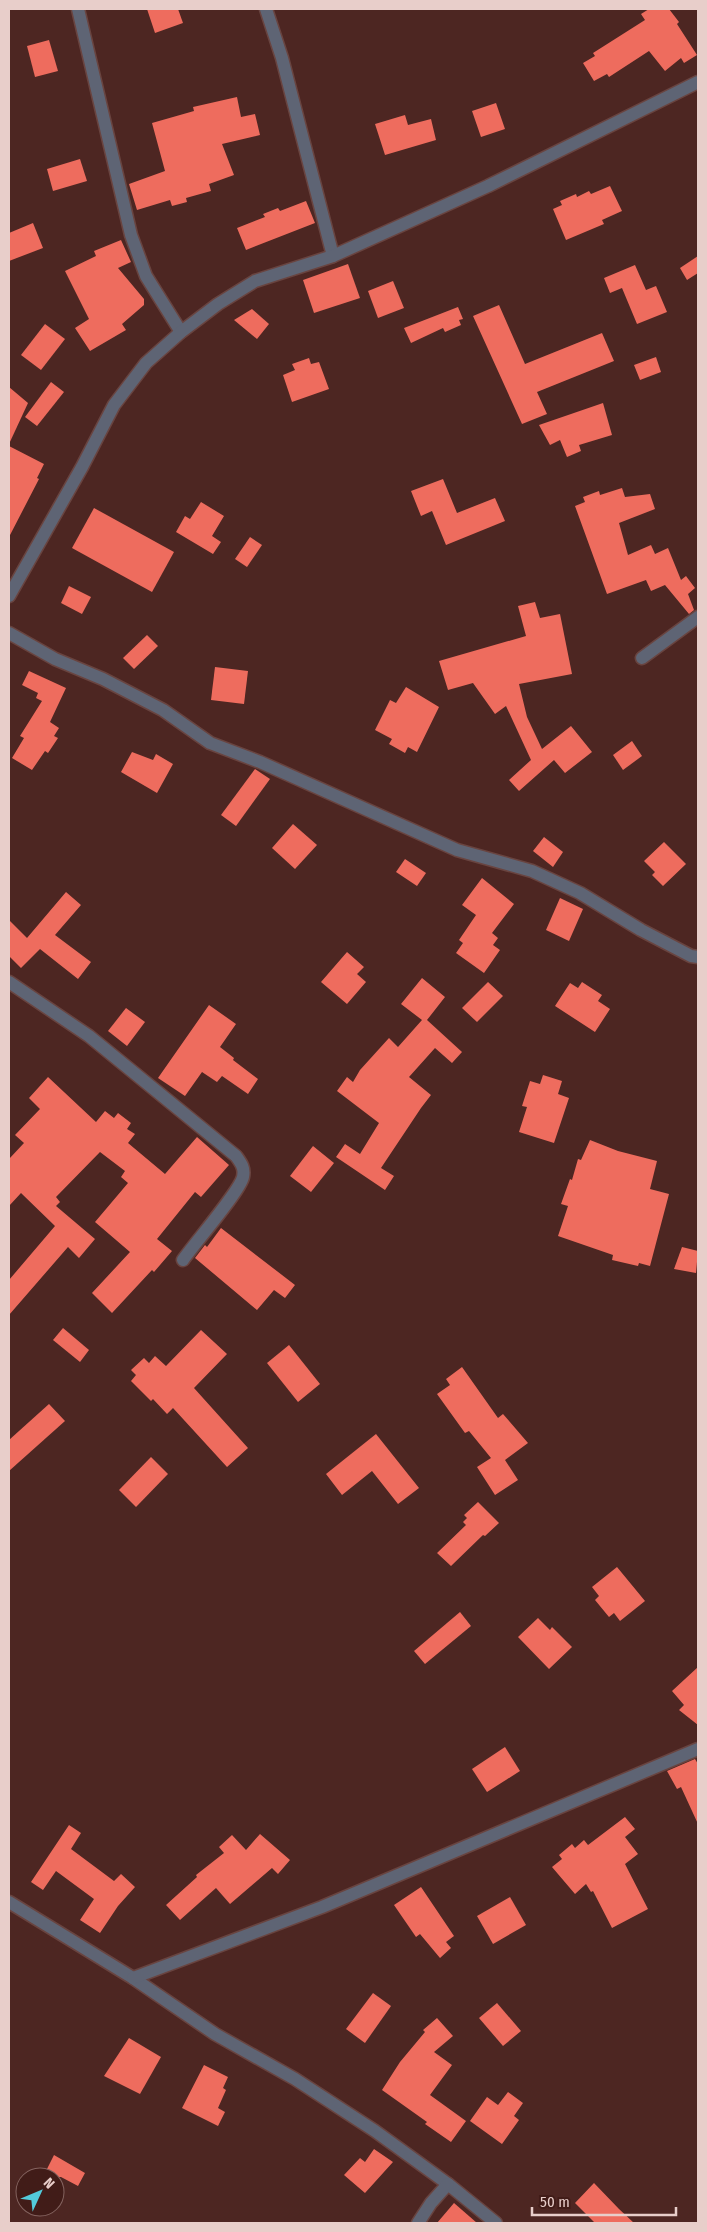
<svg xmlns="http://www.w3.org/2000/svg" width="707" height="2232" font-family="'Fira Sans Condensed',sans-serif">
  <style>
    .building { fill: #ee6c5e }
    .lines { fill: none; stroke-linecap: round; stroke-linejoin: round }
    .minor-casing { stroke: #694440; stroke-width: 15 }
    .minor { stroke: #5e6474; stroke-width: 12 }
  </style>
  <rect width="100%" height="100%" fill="#4d2622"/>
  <!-- building -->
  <g class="building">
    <polygon points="147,9 178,9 183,23 155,33"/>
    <polygon points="649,9 669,9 679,22 677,24 697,55 684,63 681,58 665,71 649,51 609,77 607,74 594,81 583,63 595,56 593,53 645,20 641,14"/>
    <polygon points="49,40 58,71 35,77 27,46"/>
    <polygon points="237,97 241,117 255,114 260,135 222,144 234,175 209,184 211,191 186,198 187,202 172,206 170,200 137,210 129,184 165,171 152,123 194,111 193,107"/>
    <polygon points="496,103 505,129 481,137 472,111"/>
    <polygon points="405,115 408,125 431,119 436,140 385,155 375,124"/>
    <polygon points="80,159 87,181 53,191 47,169"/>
    <polygon points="610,186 622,211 602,220 604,224 566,240 553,209 562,205 560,201 576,194 577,197 589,191 591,194"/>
    <polygon points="306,201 315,223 246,250 237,228 265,217 263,214 278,208 280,211"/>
    <polygon points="33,223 43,248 9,261 9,233"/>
    <polygon points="121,240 131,262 118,268 144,299 144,305 122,324 126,330 90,351 75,328 89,319 65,271 96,256 94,251"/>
    <polygon points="698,256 698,273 687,280 680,268"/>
    <polygon points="348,264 360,298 314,313 303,280"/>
    <polygon points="635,265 646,290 656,286 667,312 637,324 622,288 610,293 604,278"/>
    <polygon points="393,281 404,308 378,318 368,291"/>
    <polygon points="499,305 525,364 602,333 614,361 537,392 547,414 522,424 473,316"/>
    <polygon points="458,307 463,319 459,320 461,325 445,332 443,328 411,343 404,328"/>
    <polygon points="252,309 269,324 257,339 234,320"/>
    <polygon points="45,324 65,339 41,370 21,355"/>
    <polygon points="656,357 661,372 640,380 634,365"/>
    <polygon points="309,358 311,364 319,362 329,389 292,402 283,375 295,370 292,364"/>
    <polygon points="51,382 64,392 37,426 25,417"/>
    <polygon points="9,387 28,403 9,444"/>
    <polygon points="603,403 612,435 579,445 581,451 567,457 560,440 550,445 539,425"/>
    <polygon points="9,446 44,464 37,478 39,479 9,537"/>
    <polygon points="443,479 457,513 495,498 505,521 446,545 432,511 421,516 411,491"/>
    <polygon points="622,488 625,497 650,494 655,509 619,523 628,555 651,545 655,554 668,548 681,580 686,576 695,588 688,594 694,610 689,614 665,585 651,591 646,580 607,594 575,506 585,502 583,497 599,491 600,495"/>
    <polygon points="201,502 224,516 212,536 221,542 213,554 176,532 185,516 190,519"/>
    <polygon points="94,508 174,552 152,592 72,548"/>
    <polygon points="250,537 262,545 247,567 235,559"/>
    <polygon points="69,586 91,597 82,614 61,603"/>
    <polygon points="535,602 540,618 560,614 572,674 519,684 527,717 542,749 571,726 592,752 565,773 554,760 519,791 509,780 531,760 506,706 495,714 473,683 448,690 439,661 526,636 518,606"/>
    <polygon points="147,635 158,646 134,669 123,658"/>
    <polygon points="215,667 248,671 244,704 211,700"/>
    <polygon points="29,671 66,688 50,722 59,728 54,736 58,738 48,753 45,751 32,770 12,758 24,738 20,736 42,701 36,698 38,693 22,685"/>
    <polygon points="406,687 439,707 417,752 408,747 405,753 389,744 392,739 375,730 390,700 396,703"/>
    <polygon points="632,741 642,756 623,770 613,755"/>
    <polygon points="132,752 153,760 156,754 173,764 157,793 121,772"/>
    <polygon points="255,769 270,779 236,826 221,815"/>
    <polygon points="293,824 317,845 295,869 272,848"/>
    <polygon points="544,837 563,852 553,867 533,851"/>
    <polygon points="664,842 686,864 663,886 652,875 655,872 644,861"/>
    <polygon points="405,859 426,873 417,886 396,872"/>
    <polygon points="482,878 514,904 492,933 498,938 493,945 500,950 484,973 456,953 463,943 459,940 476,915 462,905"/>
    <polygon points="66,892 81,905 55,935 91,962 78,979 40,949 21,968 9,956 9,920 27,938"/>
    <polygon points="560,898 583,909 569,941 546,930"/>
    <polygon points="347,952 364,967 357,974 366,982 347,1004 321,982"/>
    <polygon points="422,978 445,997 427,1020 462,1052 452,1063 435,1048 409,1077 431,1095 421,1108 381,1168 394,1176 385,1190 336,1157 345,1144 360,1154 379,1123 337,1091 347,1077 353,1082 360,1070 389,1038 398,1047 422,1020 401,1004"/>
    <polygon points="488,982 503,996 477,1022 462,1008"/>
    <polygon points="582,982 602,995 598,1001 610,1009 595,1032 555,1006 570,983 578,988"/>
    <polygon points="209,1005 236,1024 220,1047 234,1058 233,1060 258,1079 248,1094 222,1076 217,1082 202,1072 185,1096 158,1078"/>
    <polygon points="126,1008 145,1022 127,1046 108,1031"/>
    <polygon points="543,1075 562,1081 558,1094 569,1098 554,1143 519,1132 527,1107 522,1106 530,1081 540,1084"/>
    <polygon points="48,1077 96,1122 105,1111 114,1118 118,1113 131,1123 127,1129 135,1134 128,1143 165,1174 197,1137 229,1165 201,1197 195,1192 157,1239 172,1251 154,1272 152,1270 112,1313 92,1293 130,1252 95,1222 128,1183 121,1177 125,1171 100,1152 56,1197 60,1202 56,1206 95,1239 79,1258 68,1247 9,1315 9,1280 55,1226 21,1193 9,1206 9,1159 24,1143 15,1135 40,1109 29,1098"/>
    <polygon points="590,1140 618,1151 657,1161 650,1189 669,1194 650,1266 639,1263 638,1266 612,1260 613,1255 558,1236 568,1206 561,1204 570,1179 572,1180 578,1159 581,1160"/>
    <polygon points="313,1146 334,1163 311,1192 290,1176"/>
    <polygon points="221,1228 295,1285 285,1298 274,1290 257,1310 195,1258 205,1245 207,1247"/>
    <polygon points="682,1247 698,1251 696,1273 674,1269"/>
    <polygon points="63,1328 89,1350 80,1362 53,1340"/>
    <polygon points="201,1330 227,1354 194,1388 248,1448 227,1467 173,1408 167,1414 153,1399 151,1401 131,1381 136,1375 131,1370 144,1358 149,1363 155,1356 166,1366"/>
    <polygon points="289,1345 320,1384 298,1402 267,1363"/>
    <polygon points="462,1367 498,1418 503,1414 528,1443 505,1460 518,1480 495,1495 477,1467 491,1458 469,1431 465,1433 437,1394 450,1385 446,1379"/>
    <polygon points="49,1404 65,1421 9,1471 9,1440"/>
    <polygon points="376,1434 419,1488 398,1504 372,1471 342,1495 326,1474"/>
    <polygon points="151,1457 168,1474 136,1507 119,1490"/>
    <polygon points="478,1502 499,1523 485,1536 483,1535 451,1566 437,1553 466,1525 463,1522 467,1518 464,1515"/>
    <polygon points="617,1567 645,1601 620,1621 614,1613 609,1617 595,1600 599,1596 592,1587"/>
    <polygon points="460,1612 471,1626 425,1664 414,1651"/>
    <polygon points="538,1618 550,1630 552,1627 572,1647 549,1669 518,1637"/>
    <polygon points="698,1667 698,1725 679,1710 684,1705 672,1691"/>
    <polygon points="505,1747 520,1771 487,1792 472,1769"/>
    <polygon points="695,1759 698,1764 698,1824 681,1787 677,1789 667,1771"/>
    <polygon points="625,1817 635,1829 625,1837 638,1854 625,1864 648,1909 612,1928 593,1891 591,1892 586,1884 575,1894 552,1867 562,1859 559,1855 572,1844 575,1848 584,1840 588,1845"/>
    <polygon points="69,1825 81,1833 71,1849 114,1881 121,1874 135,1887 118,1906 100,1933 80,1920 94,1899 56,1871 43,1890 31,1882"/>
    <polygon points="260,1834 290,1860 278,1874 272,1868 230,1904 216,1888 180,1920 166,1905 197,1877 196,1875 224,1853 219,1847 232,1835 246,1850"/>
    <polygon points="421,1887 454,1936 446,1942 451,1948 440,1958 420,1934 416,1937 394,1905"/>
    <polygon points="510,1897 526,1925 493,1944 477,1916"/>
    <polygon points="373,1993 391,2006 365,2043 346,2029"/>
    <polygon points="497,2003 521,2031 503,2046 479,2018"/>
    <polygon points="437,2018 453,2036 434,2052 452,2065 430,2095 466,2121 451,2142 425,2124 427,2122 382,2090 400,2062 425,2032 423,2030"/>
    <polygon points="129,2038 161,2057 140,2094 104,2076"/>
    <polygon points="204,2065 228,2077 223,2088 226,2090 218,2108 225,2112 218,2126 182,2108"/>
    <polygon points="508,2092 523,2103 514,2116 519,2120 502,2144 470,2121 487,2097 498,2105"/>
    <polygon points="374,2149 393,2162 365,2193 344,2175 360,2158 365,2162"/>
    <polygon points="54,2155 85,2173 78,2186 61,2177 43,2177"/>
    <polygon points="594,2183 619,2209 634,2223 595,2223 575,2203"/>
    <polygon points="454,2203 477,2223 437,2223"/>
  </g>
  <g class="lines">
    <!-- minor casing -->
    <g class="minor-casing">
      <g id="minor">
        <polyline points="78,9 131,235 146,276 181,332"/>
        <polyline points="266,9 282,58 333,256"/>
        <polyline points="9,596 82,467 114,405 146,363 181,332 218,304 255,281 333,256 488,186 698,82"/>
        <polyline points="9,633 55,659 103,679 163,710 210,743 260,762 457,850 532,871 580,893 641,930 691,956 698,957"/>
        <polyline points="642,658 698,617"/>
        <path d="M9 982 89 1036 236 1156C241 1163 245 1168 243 1177 240 1191 194 1244 183 1260"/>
        <polyline points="9,1902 133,1978 215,2034 295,2079 375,2131 448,2184 496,2223"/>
        <polyline points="133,1978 322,1907 698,1749"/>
        <polyline points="418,2223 431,2203 448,2184"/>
      </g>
    </g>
    <!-- minor -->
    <use href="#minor" class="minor"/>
  </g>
  <!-- border -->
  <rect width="707" height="2232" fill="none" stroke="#e8ceca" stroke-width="20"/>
  <!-- north arrow -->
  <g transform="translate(40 2192) rotate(46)"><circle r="24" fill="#411c18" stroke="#84635f"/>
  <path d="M0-4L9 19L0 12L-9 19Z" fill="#53cbdb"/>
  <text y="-8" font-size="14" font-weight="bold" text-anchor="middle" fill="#e8ceca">N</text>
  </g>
  <!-- scale -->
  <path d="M532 2207v8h144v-8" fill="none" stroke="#e8ceca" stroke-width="2.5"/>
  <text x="540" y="2207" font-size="15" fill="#e8ceca" stroke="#411c18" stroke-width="4" paint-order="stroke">50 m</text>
</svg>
